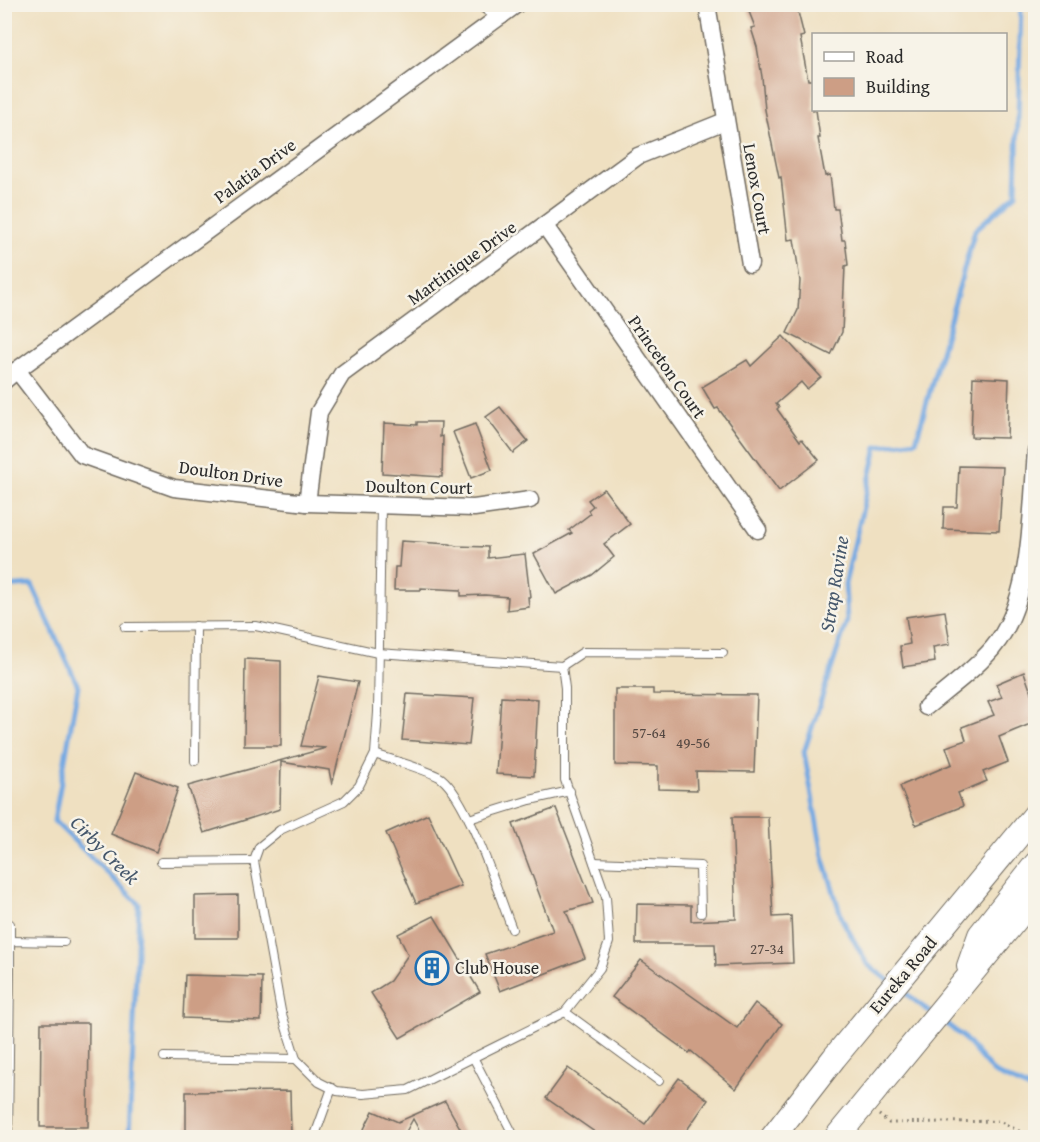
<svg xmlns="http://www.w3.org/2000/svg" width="1040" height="1142" font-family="'Gentium Book Plus',serif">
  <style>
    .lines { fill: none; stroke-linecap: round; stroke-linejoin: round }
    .stream { stroke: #74a9e2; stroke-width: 5 }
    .building { fill: #cd9e85 }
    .service-casing { stroke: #706a60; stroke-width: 10 }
    .minor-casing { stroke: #706a60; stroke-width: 19 }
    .secondary-casing { stroke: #706a60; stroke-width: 26 }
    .path { stroke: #706a60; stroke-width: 3; stroke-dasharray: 1.5 4.5; stroke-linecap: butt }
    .service { stroke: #fff; stroke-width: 8 }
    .minor { stroke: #fff; stroke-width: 16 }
    .secondary { stroke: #fff; stroke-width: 24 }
    .labels { text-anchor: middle; stroke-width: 5; stroke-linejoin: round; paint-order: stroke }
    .number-label { font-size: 15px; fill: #544842 }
    .street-label { font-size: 18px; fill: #2b2b2b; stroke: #f7f3e8 }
    .poi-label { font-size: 18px; fill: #2b2b2b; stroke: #f7f3e8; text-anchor: start }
    .water-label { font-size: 20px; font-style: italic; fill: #45576b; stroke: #f7f3e8 }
  </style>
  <rect width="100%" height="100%" fill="#f7f3e8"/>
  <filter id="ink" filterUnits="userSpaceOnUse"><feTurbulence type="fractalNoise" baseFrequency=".0167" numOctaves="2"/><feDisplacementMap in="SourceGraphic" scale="12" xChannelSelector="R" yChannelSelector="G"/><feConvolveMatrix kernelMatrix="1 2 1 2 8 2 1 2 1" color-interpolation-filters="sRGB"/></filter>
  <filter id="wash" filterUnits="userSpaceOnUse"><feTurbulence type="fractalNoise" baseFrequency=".008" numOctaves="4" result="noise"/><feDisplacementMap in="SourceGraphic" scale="24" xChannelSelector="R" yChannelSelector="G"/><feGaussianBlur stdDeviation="1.35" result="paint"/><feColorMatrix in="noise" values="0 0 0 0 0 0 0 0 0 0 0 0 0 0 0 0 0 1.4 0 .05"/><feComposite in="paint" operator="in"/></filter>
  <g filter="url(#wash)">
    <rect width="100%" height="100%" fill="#efe0c1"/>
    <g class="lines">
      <!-- stream -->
      <g class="stream">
        <polyline points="4,587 32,585 78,686 54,821 139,904 129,1138"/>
        <polyline points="889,981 867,964 842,919 823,856 804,752 847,621 845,584 877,447 916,441 975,230 1016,194 1021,4"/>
        <polyline points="899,988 930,1012"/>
        <polyline points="940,1019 962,1036 994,1073 1036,1092"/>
      </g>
    </g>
    <g id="blocks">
      <!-- building -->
      <g class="building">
        <polygon points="746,4 796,4 804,36 800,37 808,80 813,80 813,111 816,110 820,138 818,138 825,176 830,175 834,209 838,209 842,240 845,240 848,265 845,266 842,332 831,355 787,333 798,310 800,281 794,239 788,240 781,177 779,178 765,110 762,77 757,47 751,28 755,27"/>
        <polygon points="783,336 821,377 807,389 801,382 776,404 779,407 777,409 800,441 802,439 819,460 779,491 718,408 715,409 702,387 747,360 751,366"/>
        <polygon points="973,377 1009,379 1007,438 971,437"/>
        <polygon points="500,407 528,441 513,453 486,417"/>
        <polygon points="417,422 441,422 440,437 443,436 442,477 382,473 384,423 417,425"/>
        <polygon points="475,424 492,470 471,478 453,432"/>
        <polygon points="959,466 1003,467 999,531 943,529 944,507 957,507"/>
        <polygon points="604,489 630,524 604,544 614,557 592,575 556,594 534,554 572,533 569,530 590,514 588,510 593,506 588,500"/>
        <polygon points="401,541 450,544 456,546 488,547 488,558 525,554 530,597 528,597 529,607 507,610 508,597 485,595 461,596 461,590 421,588 421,590 394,590 395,567 399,567"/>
        <polygon points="945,611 950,644 933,647 935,662 903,667 900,646 910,644 906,617"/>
        <polygon points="245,659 281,661 281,746 244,746"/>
        <polygon points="1024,672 1035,704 1035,722 999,737 1008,762 983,772 987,781 958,793 963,806 916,825 900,786 952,764 946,747 966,740 962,727 994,715 988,702 1002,697 996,684"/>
        <polygon points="319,676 358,682 332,785 329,770 281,762 280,809 204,833 188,786 326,748 301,746"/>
        <polygon points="615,689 653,689 653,694 757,695 754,772 696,771 697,790 658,789 658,766 615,765"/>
        <polygon points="407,694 474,698 469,745 402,740"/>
        <polygon points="501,697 538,699 534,776 496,774"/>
        <polygon points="136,772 178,788 156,852 111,834"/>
        <polygon points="556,808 593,903 566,911 585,958 500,991 485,954 553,931 513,824"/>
        <polygon points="428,814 461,886 416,903 386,833"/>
        <polygon points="732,817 768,817 773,917 791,916 793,963 716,966 715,944 636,944 637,904 691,905 691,921 736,919"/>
        <polygon points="238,895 238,938 195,938 195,896"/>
        <polygon points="434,916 480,992 400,1038 371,993 390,981 408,955 398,934"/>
        <polygon points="641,960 737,1028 755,1003 782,1024 736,1089 691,1051 689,1053 612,997"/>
        <polygon points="185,975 262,977 261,1021 183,1018"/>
        <polygon points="41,1023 89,1023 88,1127 40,1127"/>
        <polygon points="568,1068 645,1124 679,1078 708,1100 682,1137 602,1137 546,1098"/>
        <polygon points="290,1091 291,1135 186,1135 186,1092"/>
        <polygon points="445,1101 465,1137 423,1137 413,1119 403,1137 360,1137 373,1111 398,1122"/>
      </g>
    </g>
  </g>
  <g filter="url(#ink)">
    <use href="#blocks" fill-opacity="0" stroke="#706a60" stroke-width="1.5"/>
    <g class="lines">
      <!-- service casing -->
      <g class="service-casing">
        <g id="service">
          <polyline points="381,505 378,712 375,754 359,786 344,801 280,830 259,847 254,861 281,1011 296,1059 319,1082 337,1091 363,1094 408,1090 565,1012 600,968 609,942 606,897 565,780 565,688 562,666"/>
          <polyline points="125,627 256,626 378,653 562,666 583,652 723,653"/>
          <path d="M375 754C391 760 429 770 441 778 469 800 498 893 512 929"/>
          <polyline points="195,761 196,626"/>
          <polyline points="469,819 530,800 570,791"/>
          <polyline points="161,862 254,861"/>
          <polyline points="594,862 700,866 701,913"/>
          <polyline points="4,924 10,924 10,941"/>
          <polyline points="4,971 10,971 8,1138"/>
          <polyline points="10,971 10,941 64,942"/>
          <polyline points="565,1012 659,1081"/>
          <polyline points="164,1057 296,1059"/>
          <polyline points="473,1057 515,1138"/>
          <polyline points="314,1138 332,1088"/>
        </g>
      </g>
      <!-- minor casing -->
      <g class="minor-casing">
        <g id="minor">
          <polyline points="485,4 501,16 495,4"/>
          <polyline points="707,4 750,264"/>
          <polyline points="545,226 758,530"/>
          <polyline points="17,370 82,455 174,488 307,503 474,508 530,500"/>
          <polyline points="4,381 17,370 517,4"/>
          <polyline points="307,503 319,412 342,374 638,156 725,121"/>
          <path d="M926 707C948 689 973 671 992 649 1033 601 1031 512 1036 451"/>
        </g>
      </g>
      <!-- secondary casing -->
      <g class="secondary-casing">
        <g id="secondary">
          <polyline points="969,966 980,935 1036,864"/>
          <polyline points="772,1138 834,1058 1036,814"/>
          <polyline points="836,1138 1036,895"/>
        </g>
      </g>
      <!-- path -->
      <polyline class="path" points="879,1115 889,1123 999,1121 1033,1138"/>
      <!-- service -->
      <use href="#service" class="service"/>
      <!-- minor -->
      <use href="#minor" class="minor"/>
      <!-- secondary -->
      <use href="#secondary" class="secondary"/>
    </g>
  </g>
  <!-- icons -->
  <defs>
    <g id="building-ring" transform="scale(1.725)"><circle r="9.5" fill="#f7f3e8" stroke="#1f6fb2" stroke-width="1.5"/><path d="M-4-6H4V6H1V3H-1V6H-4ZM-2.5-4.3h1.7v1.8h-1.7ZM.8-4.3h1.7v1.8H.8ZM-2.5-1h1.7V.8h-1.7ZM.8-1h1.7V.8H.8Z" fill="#1f6fb2"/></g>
  </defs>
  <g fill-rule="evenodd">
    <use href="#building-ring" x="432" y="968"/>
  </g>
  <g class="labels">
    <!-- number labels -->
    <g class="number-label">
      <text x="649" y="738">57-64</text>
      <text x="693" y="748">49-56</text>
      <text x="767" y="954">27-34</text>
    </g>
    <!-- street labels -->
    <g class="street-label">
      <text transform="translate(255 171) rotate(-36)" y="6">Palatia Drive</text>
      <text transform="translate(757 189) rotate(80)" y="6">Lenox Court</text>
      <text transform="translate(462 263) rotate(-36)" y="6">Martinique Drive</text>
      <text transform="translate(667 367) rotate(55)" y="6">Princeton Court</text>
      <text transform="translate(231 474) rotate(8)" y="6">Doulton Drive</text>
      <text transform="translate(419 487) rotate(1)" y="6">Doulton Court</text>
      <text transform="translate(903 975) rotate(-50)" y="6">Eureka Road</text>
    </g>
    <!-- poi labels -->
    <g class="poi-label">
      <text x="455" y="974">Club House</text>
    </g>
    <!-- water labels -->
    <g class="water-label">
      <text transform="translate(834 584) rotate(-81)" y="7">Strap Ravine</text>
      <text transform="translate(105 850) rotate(45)" y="7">Cirby Creek</text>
    </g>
  </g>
  <!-- margin -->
  <rect width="1040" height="1142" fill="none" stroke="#f7f3e8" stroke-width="24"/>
  <!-- legend -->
  <rect x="812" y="33" width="195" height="78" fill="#f7f3e8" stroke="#a5a39c" stroke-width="1.5"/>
  <rect x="824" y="52" width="30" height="9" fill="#ffffff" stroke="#a5a39c" stroke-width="1.5"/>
  <text x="866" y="63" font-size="18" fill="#2b2b2b">Road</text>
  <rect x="824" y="78" width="30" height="18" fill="#cd9e85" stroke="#a5a39c" stroke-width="1.5"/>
  <text x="866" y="93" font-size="18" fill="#2b2b2b">Building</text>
</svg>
